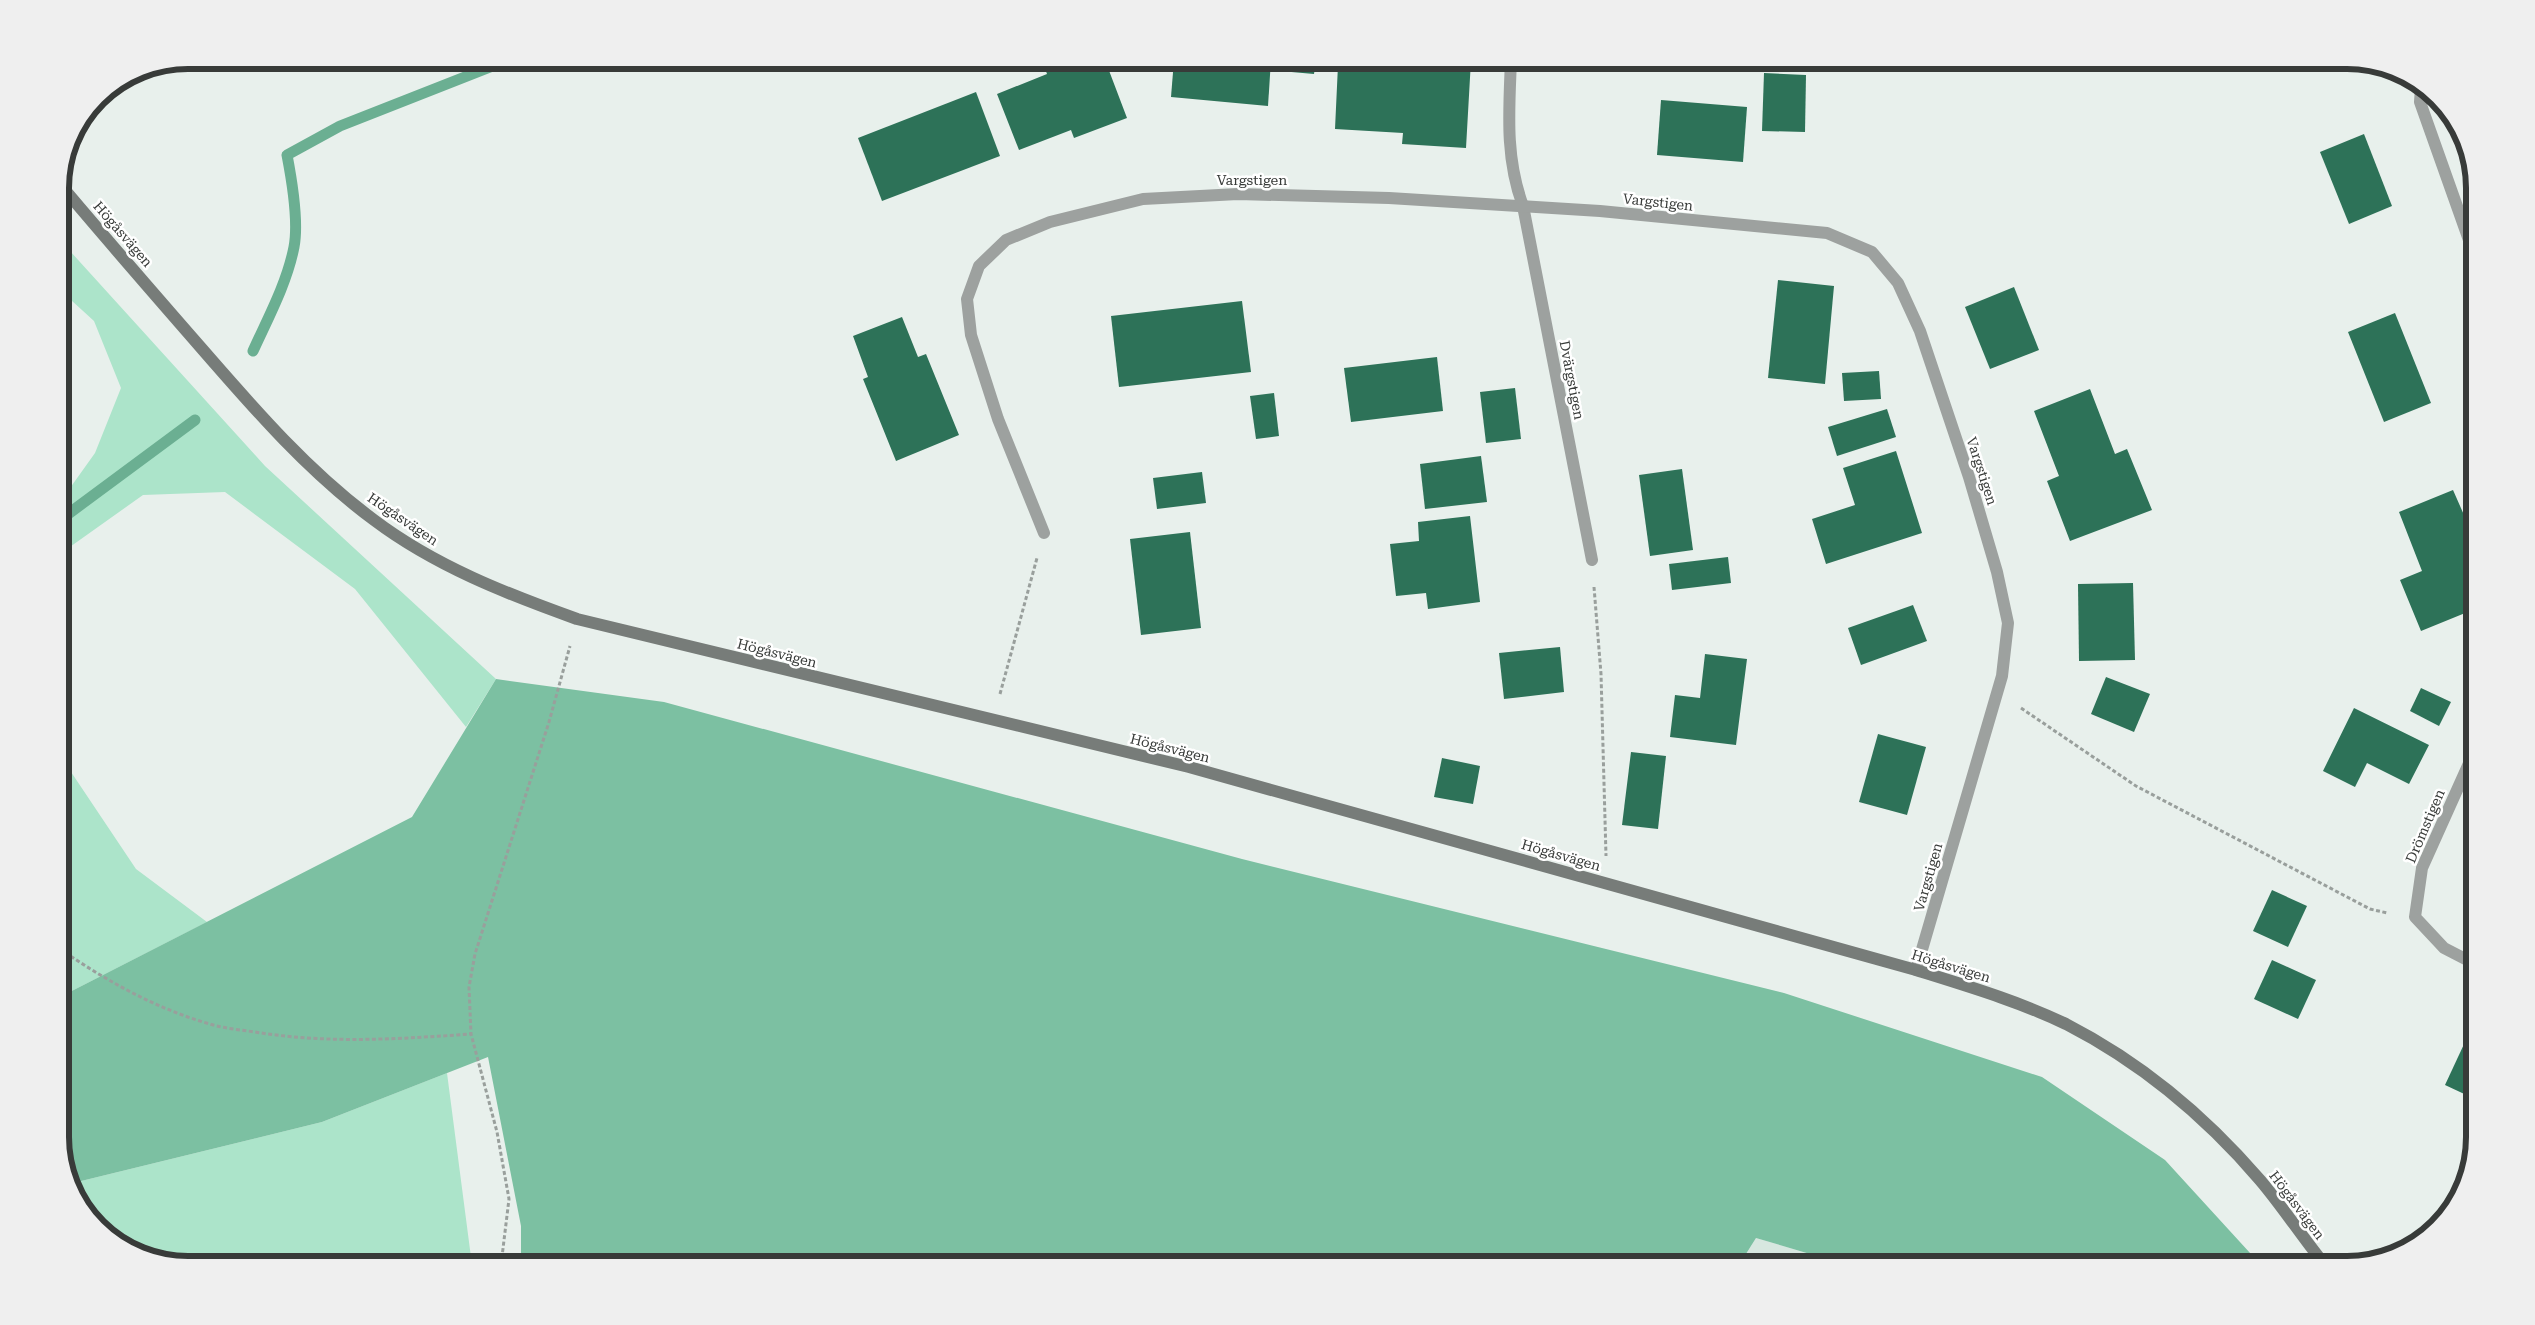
<svg xmlns="http://www.w3.org/2000/svg" width="2535" height="1325" font-family="'Roboto Serif',serif">
  <style>
    .built { fill: #d7e7e0 }
    .green { fill: #ace4ca }
    .forest { fill: #7cc0a2 }
    .lines { fill: none; stroke-linecap: round; stroke-linejoin: round }
    .stream { stroke: #6baf92; stroke-width: 11 }
    .building { fill: #2d7258 }
    .path { stroke: #999f9c; stroke-width: 3; stroke-dasharray: 4 2.5; stroke-linecap: butt }
    .lane { stroke: #9da19f; stroke-width: 12 }
    .street { stroke: #9da19f; stroke-width: 12 }
    .secondary { stroke: #777c79; stroke-width: 12 }
    .labels { text-anchor: middle; stroke-width: 5; stroke-linejoin: round; paint-order: stroke }
    .street-label { font-size: 14px; fill: #383b39; stroke: #fff }
    .rim { fill: none; stroke: #383b39; stroke-width: 6 }
  </style>
  <rect width="100%" height="100%" fill="#e8f0ec"/>
  <!-- built -->
  <polygon class="built" points="1756,1238 1847,1265 1739,1265"/>
  <!-- green -->
  <g class="green">
    <polygon points="60,240 265,466 496,679 466,727 355,589 225,492 143,495 60,554 60,502 95,453 121,388 94,321 60,290"/>
    <polygon points="60,752 65,763 136,869 207,922 60,997"/>
    <polygon points="447,1073 472,1265 187,1265 131,1252 82,1209 73,1183 322,1122"/>
  </g>
  <!-- forest -->
  <polygon class="forest" points="496,679 664,702 1242,859 1784,993 2042,1077 2165,1160 2261,1265 1847,1265 1756,1238 1739,1265 521,1265 521,1226 488,1057 322,1122 73,1183 60,1146 60,997 412,817"/>
  <g class="lines">
    <!-- stream -->
    <g class="stream">
      <path d="M253 351C268 318 287 283 294 247 299 221 292 181 287 155L340 126 508 60"/>
      <polyline points="60,520 195,420"/>
    </g>
  </g>
  <!-- building -->
  <g class="building">
    <polygon points="1042,60 1105,60 1127,118 1074,138 1071,130 1019,150 997,94 1047,74"/>
    <polygon points="1174,60 1271,60 1268,106 1171,97"/>
    <polygon points="1281,60 1316,60 1314,74 1280,71"/>
    <polygon points="1406,60 1471,60 1466,148 1402,144 1403,133 1335,129 1338,65 1406,68"/>
    <polygon points="1764,73 1806,75 1805,132 1762,131"/>
    <polygon points="976,92 1000,156 882,201 858,138"/>
    <polygon points="1661,100 1747,107 1743,162 1657,155"/>
    <polygon points="2364,134 2392,206 2349,224 2320,152"/>
    <polygon points="1778,280 1834,286 1825,384 1768,378"/>
    <polygon points="2014,287 2039,350 1990,369 1965,307"/>
    <polygon points="1242,301 1251,372 1119,387 1111,316"/>
    <polygon points="2395,313 2431,403 2384,422 2348,332"/>
    <polygon points="902,317 918,357 926,354 959,435 896,461 863,379 868,377 853,336"/>
    <polygon points="1437,357 1443,411 1351,422 1344,368"/>
    <polygon points="1879,371 1881,399 1844,401 1842,373"/>
    <polygon points="1515,388 1521,439 1486,443 1480,392"/>
    <polygon points="2090,389 2115,454 2127,449 2152,510 2070,541 2047,481 2059,476 2034,411"/>
    <polygon points="1274,393 1279,436 1256,439 1250,396"/>
    <polygon points="1887,409 1896,437 1837,456 1828,427"/>
    <polygon points="1896,451 1922,533 1826,564 1812,519 1855,505 1843,468"/>
    <polygon points="1481,456 1487,502 1425,509 1420,464"/>
    <polygon points="1682,469 1693,550 1650,556 1639,475"/>
    <polygon points="1202,472 1206,503 1157,509 1153,478"/>
    <polygon points="2453,490 2464,515 2471,513 2475,521 2475,609 2421,631 2400,580 2422,571 2399,512"/>
    <polygon points="1470,516 1480,602 1428,609 1426,593 1396,596 1390,544 1419,541 1418,522"/>
    <polygon points="1190,532 1201,628 1141,635 1130,539"/>
    <polygon points="1728,557 1731,583 1672,590 1669,564"/>
    <polygon points="2133,583 2135,660 2079,661 2078,584"/>
    <polygon points="1913,605 1927,641 1861,665 1848,628"/>
    <polygon points="1560,647 1564,692 1504,699 1499,653"/>
    <polygon points="1705,654 1747,659 1736,745 1670,737 1675,695 1700,698"/>
    <polygon points="2106,677 2150,694 2134,732 2091,714"/>
    <polygon points="2421,688 2451,702 2439,726 2410,711"/>
    <polygon points="2354,708 2429,745 2409,784 2367,763 2355,787 2323,771"/>
    <polygon points="1878,734 1926,747 1907,815 1859,802"/>
    <polygon points="1631,752 1666,756 1658,829 1622,825"/>
    <polygon points="1442,758 1480,766 1473,804 1434,797"/>
    <polygon points="2272,890 2307,906 2288,947 2253,931"/>
    <polygon points="2272,960 2316,980 2298,1019 2254,999"/>
    <polygon points="2465,1042 2475,1047 2475,1099 2445,1085"/>
  </g>
  <g class="lines">
    <!-- path -->
    <g class="path">
      <polyline points="1594,587 1601,674 1606,856"/>
      <polyline points="1000,694 1037,558"/>
      <polyline points="2021,708 2136,786 2370,909 2387,913"/>
      <path d="M60 949C108 982 160 1011 217 1026 229 1029 242 1030 255 1032 327 1044 399 1039 471 1034"/>
      <polyline points="501,1265 509,1199 497,1132 471,1034 469,987 475,954 549,722 570,646"/>
    </g>
    <!-- lane -->
    <path class="lane" d="M1511 60C1509 111 1505 157 1523 206"/>
    <!-- street -->
    <g class="street">
      <polyline points="2421,88 2420,102 2475,257"/>
      <polyline points="1523,206 1592,560"/>
      <polyline points="1044,533 998,419 971,335 967,299 979,266 1006,240 1050,222 1143,199 1238,194 1389,198 1600,211 1827,233 1872,252 1898,283 1920,331 1969,477 1997,572 2008,623 2002,676 1916,970"/>
      <polyline points="2475,750 2422,868 2415,917 2444,948 2475,964"/>
    </g>
    <!-- secondary -->
    <path class="secondary" d="M60 184C107 240 155 295 203 350 256 411 309 472 374 520 435 566 507 594 577 619L1189 767 1916 970C1967 986 2018 1001 2066 1024 2140 1062 2206 1117 2260 1180 2283 1207 2302 1237 2325 1265"/>
  </g>
  <g class="labels">
    <!-- street labels -->
    <g class="street-label">
      <text x="1252" y="185">Vargstigen</text>
      <text transform="translate(1658 202) rotate(6)" y="5">Vargstigen</text>
      <text transform="translate(123 234) rotate(49)" y="5">Högåsvägen</text>
      <text transform="translate(1572 380) rotate(79)" y="5">Dvärgstigen</text>
      <text transform="translate(1982 471) rotate(72)" y="5">Vargstigen</text>
      <text transform="translate(403 519) rotate(34)" y="5">Högåsvägen</text>
      <text transform="translate(777 653) rotate(14)" y="5">Högåsvägen</text>
      <text transform="translate(1170 748) rotate(14)" y="5">Högåsvägen</text>
      <text transform="translate(2425 826) rotate(-67)" y="5">Drömstigen</text>
      <text transform="translate(1561 855) rotate(16)" y="5">Högåsvägen</text>
      <text transform="translate(1928 877) rotate(-74)" y="5">Vargstigen</text>
      <text transform="translate(1951 966) rotate(17)" y="5">Högåsvägen</text>
      <text transform="translate(2297 1205) rotate(53)" y="5">Högåsvägen</text>
    </g>
  </g>
  <!-- crop -->
  <path d="M0 0H2535V1325H0ZM188 69H2347A119 119 0 0 1 2466 188V1137A119 119 0 0 1 2347 1256H188A119 119 0 0 1 69 1137V188A119 119 0 0 1 188 69Z" fill="#efefef" fill-rule="evenodd"/>
  <path class="rim" d="M188 69H2347A119 119 0 0 1 2466 188V1137A119 119 0 0 1 2347 1256H188A119 119 0 0 1 69 1137V188A119 119 0 0 1 188 69Z"/>
</svg>
